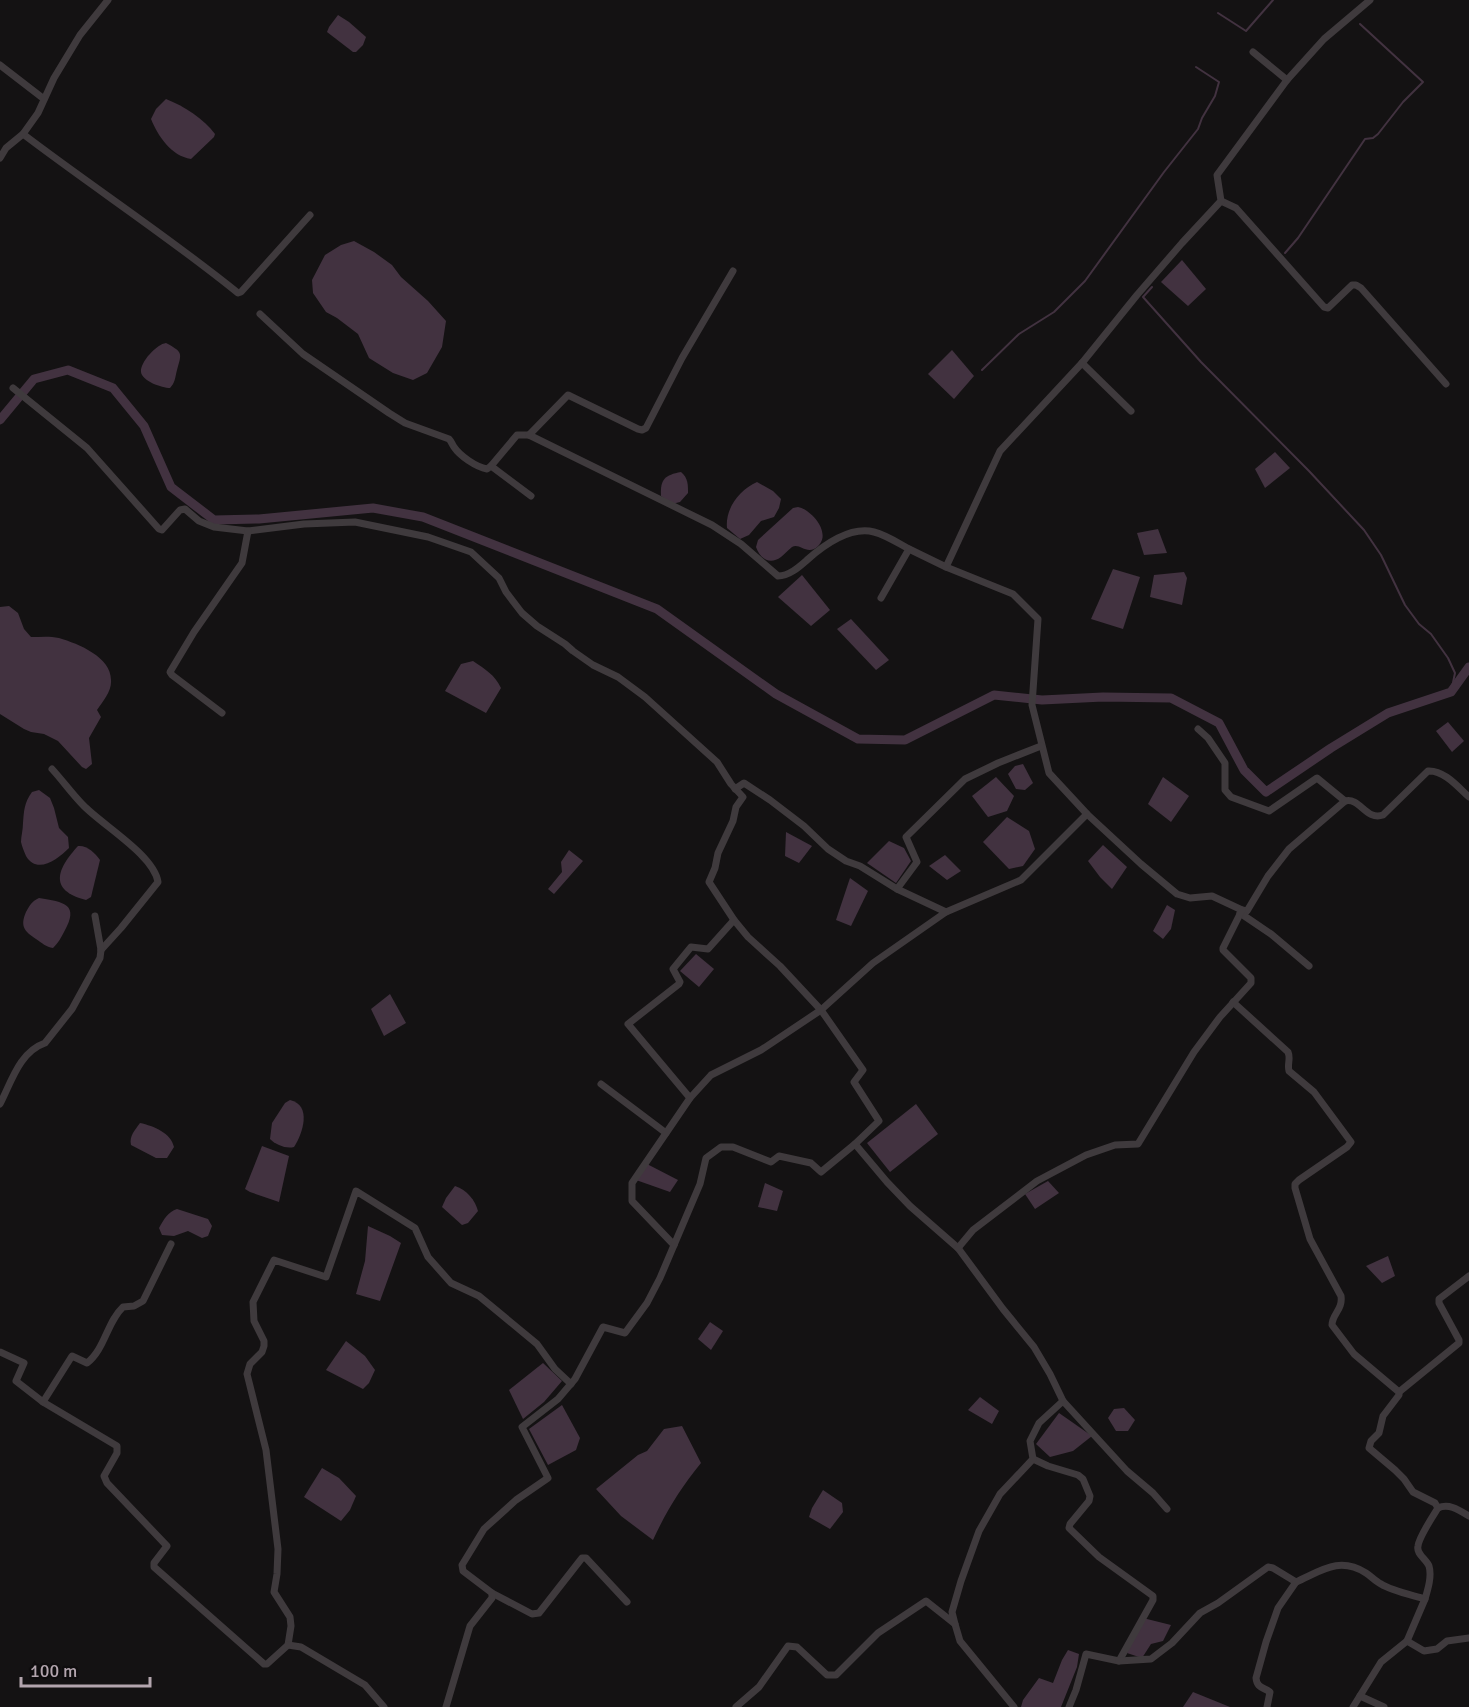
<svg xmlns="http://www.w3.org/2000/svg" width="1469" height="1707" font-family="Signika,sans-serif">
  <style>
    .water { fill: #423240 }
    .lines { fill: none; stroke-linecap: round; stroke-linejoin: round }
    .stream { stroke: #423240; stroke-width: 2 }
    .canal { stroke: #423240; stroke-width: 9 }
    .street { stroke: #3f3a3d; stroke-width: 7 }
  </style>
  <rect width="100%" height="100%" fill="#141213"/>
  <!-- water -->
  <g class="water">
    <polygon points="338,15 349,22 366,37 363,45 356,52 353,52 327,32 329,27"/>
    <path d="M166 99C184 106 204 119 215 134L214 137 191 159C171 156 158 136 151 119L156 109Z"/>
    <polygon points="354,241 374,252 392,265 401,277 428,301 446,321 442,347 427,373 413,380 393,373 369,358 358,334 337,318 326,312 313,293 312,280 325,255 341,245"/>
    <polygon points="1182,260 1206,289 1188,306 1161,282"/>
    <path d="M166 343C183 352 182 353 177 370 175 378 175 383 170 388 162 388 142 381 141 372 140 362 157 344 166 343Z"/>
    <polygon points="952,350 974,376 954,399 928,374"/>
    <polygon points="1275,452 1290,468 1265,488 1255,469"/>
    <path d="M681 472C688 478 688 484 688 493L680 502 672 504 661 496C660 479 665 475 681 472Z"/>
    <path d="M757 482 773 491 781 499 779 508 774 517 761 521 749 535 740 539 727 528C725 509 739 490 757 482Z"/>
    <path d="M798 507C813 510 835 537 814 549 805 553 799 543 792 547 788 550 785 554 781 557 770 565 760 559 756 547L758 540 793 508Z"/>
    <polygon points="1158,529 1167,553 1144,555 1137,533"/>
    <polygon points="1113,569 1140,577 1123,629 1091,619"/>
    <polygon points="1184,572 1187,578 1182,605 1150,597 1154,575"/>
    <polygon points="802,575 830,610 811,626 778,597"/>
    <path d="M9 606 18 613 24 629 31 637C41 637 50 636 59 638 79 644 111 657 111 680 112 691 103 701 97 710L101 717 89 738 92 764 86 769 82 767 58 741 44 734 31 732 24 729 0 714V607Z"/>
    <polygon points="851,619 889,660 876,670 837,629"/>
    <path d="M473 661C485 669 495 675 501 688L486 713 445 691 461 664Z"/>
    <polygon points="1448,722 1464,741 1452,752 1436,731"/>
    <polygon points="1023,764 1033,783 1025,790 1016,789 1008,774 1015,766"/>
    <polygon points="996,777 1014,796 1007,811 988,817 972,796"/>
    <polygon points="1163,777 1189,796 1171,822 1148,804"/>
    <path d="M39 790 50 798 54 808 59 828 68 837 69 848C58 859 37 875 26 856 24 851 22 847 21 842 21 836 23 830 23 823 24 811 24 803 32 792Z"/>
    <polygon points="1007,817 1029,831 1035,849 1023,866 1009,869 983,842"/>
    <polygon points="786,832 812,846 799,863 785,856"/>
    <polygon points="889,841 904,848 911,861 896,883 867,863"/>
    <polygon points="1103,845 1127,867 1112,889 1100,877 1088,861"/>
    <path d="M78 846C87 845 95 853 100 860L91 897 86 900C47 890 58 868 78 846Z"/>
    <polygon points="569,850 583,861 554,894 548,889 562,872 561,862"/>
    <polygon points="945,855 961,871 947,880 929,866"/>
    <polygon points="850,878 868,891 851,926 836,920"/>
    <path d="M39 898C64 902 80 904 64 932 61 938 58 943 53 948 46 947 42 943 36 939 24 931 20 926 26 912 30 905 32 901 39 898Z"/>
    <polygon points="1167,905 1175,910 1171,929 1163,939 1153,931"/>
    <polygon points="696,954 714,969 699,987 680,971"/>
    <polygon points="390,994 406,1023 384,1036 371,1009"/>
    <path d="M290 1100C312 1105 303 1133 294 1147 286 1149 276 1145 270 1139L272 1123 285 1103Z"/>
    <polygon points="916,1104 938,1134 890,1172 867,1143"/>
    <path d="M140 1123C154 1126 171 1133 174 1147L167 1158H156L131 1145C129 1136 135 1130 140 1123Z"/>
    <polygon points="262,1146 289,1156 279,1202 250,1192 245,1189"/>
    <polygon points="647,1164 678,1180 670,1192 636,1180"/>
    <polygon points="1048,1181 1059,1193 1035,1209 1025,1194"/>
    <polygon points="765,1183 783,1191 777,1211 758,1207"/>
    <path d="M455 1186C467 1190 475 1200 478 1211L468 1223 462 1225 442 1207 446 1198Z"/>
    <path d="M177 1209 208 1219 212 1226 208 1236 202 1238 188 1231 174 1236 162 1235 159 1228C164 1219 168 1212 177 1209Z"/>
    <polygon points="368,1226 390,1236 401,1243 380,1301 356,1294 365,1261"/>
    <polygon points="1388,1256 1395,1276 1382,1283 1366,1266"/>
    <polygon points="710,1322 723,1331 711,1350 698,1339"/>
    <polygon points="346,1341 365,1356 375,1370 369,1383 363,1389 326,1370"/>
    <polygon points="543,1363 562,1381 544,1402 523,1419 509,1390"/>
    <polygon points="980,1397 999,1411 992,1424 968,1410"/>
    <polygon points="562,1405 580,1438 576,1450 548,1465 529,1429"/>
    <polygon points="1124,1408 1135,1420 1128,1431 1116,1431 1108,1418 1114,1409"/>
    <polygon points="1059,1413 1092,1436 1073,1451 1050,1457 1036,1444"/>
    <path d="M682 1426 701 1463C680 1489 667 1510 653 1540L621 1516 596 1489 638 1455 647 1451 664 1429Z"/>
    <polygon points="322,1468 339,1478 356,1496 350,1510 341,1521 304,1497"/>
    <polygon points="823,1490 842,1503 843,1512 830,1529 809,1517 812,1508"/>
    <polygon points="1143,1618 1171,1625 1163,1641 1151,1644 1142,1658 1127,1653"/>
    <polygon points="1068,1650 1079,1654 1077,1667 1061,1707 1021,1707 1023,1700 1039,1678 1053,1683 1062,1660"/>
    <polygon points="1193,1692 1230,1707 1183,1707"/>
  </g>
  <g class="lines">
    <!-- stream -->
    <g class="stream">
      <polyline points="1218,13 1246,31 1273,0"/>
      <polyline points="1285,253 1298,238 1365,139 1373,138 1378,134 1403,102 1423,82 1360,24"/>
      <polyline points="1152,287 1143,297 1201,362 1309,471 1364,530 1381,555 1405,605 1419,624 1431,634 1448,658 1455,673 1451,692"/>
      <polyline points="982,370 1019,334 1054,312 1085,281 1164,172 1198,129 1202,118 1215,96 1219,82 1196,67"/>
    </g>
    <!-- canal -->
    <polyline class="canal" points="0,420 34,379 68,370 113,388 144,426 171,487 214,520 259,519 373,508 423,517 657,609 776,694 858,739 905,740 994,695 1042,700 1103,697 1171,698 1219,723 1244,770 1266,792 1331,748 1388,713 1451,692 1469,667"/>
    <!-- street -->
    <g class="street">
      <polyline points="1253,52 1287,80"/>
      <polyline points="0,65 44,99"/>
      <path d="M23 134C94 188 169 237 238 293L241 292 310 215"/>
      <polyline points="0,158 6,148 23,134 38,113 54,78 80,35 108,0"/>
      <polyline points="1221,201 1236,208 1324,307 1328,308 1352,285 1356,285 1361,288 1446,384"/>
      <path d="M260 314 303 354 389 413 405 423 449 439C451 441 452 444 454 447 460 456 476 467 487 469L491 466 517 435H529L712 525 741 544 778 576C789 576 799 567 807 560 824 545 850 526 874 532 886 535 898 543 909 549L881 598"/>
      <polyline points="1082,363 1131,411"/>
      <polyline points="13,388 87,448 159,529 162,530 180,510 185,509 199,521 214,527 248,531 304,524 355,522 428,537 471,552 499,578 506,592 522,613 537,626 565,644 573,651 593,665 618,677 645,697 717,762 731,784 743,797 736,807 733,821 718,853 715,868 709,882 734,920 748,937 780,966 821,1010 863,1070 854,1082 879,1121 855,1144 887,1182 910,1206 958,1248 1003,1309 1034,1347 1050,1374 1063,1401"/>
      <polyline points="529,435 568,395 638,429 642,430 646,428 682,358 733,271"/>
      <polyline points="491,466 531,496"/>
      <polyline points="909,549 946,567 1013,594 1038,619 1032,705 1049,773 1087,814 1141,864 1177,894 1190,898 1212,896 1242,910 1247,911 1268,876 1289,849 1345,801 1317,778 1269,811 1231,797 1225,790 1225,763 1208,738 1198,729"/>
      <polyline points="946,567 1000,451 1082,363 1137,295 1182,243 1221,201 1217,175 1287,80 1324,39 1370,0"/>
      <polyline points="222,713 172,675 170,672 194,632 242,563 248,531"/>
      <path d="M52 769C63 781 72 794 83 805 102 825 154 855 158 882L121 928 101 950"/>
      <polyline points="735,789 744,783 770,800 804,826 828,849 846,861 860,866 897,889"/>
      <path d="M1345 801C1360 797 1366 821 1383 815L1428 771C1444 770 1458 787 1469 797"/>
      <polyline points="946,912 1021,880 1087,814"/>
      <polyline points="1240,913 1271,934 1309,966"/>
      <path d="M1233 1002 1288 1052C1291 1059 1287 1064 1289 1071L1314 1092 1351 1142 1347 1147 1299 1180 1295 1184V1188L1310 1239 1341 1296C1343 1310 1332 1314 1332 1325L1354 1354 1399 1392V1395L1383 1416 1379 1433 1371 1441 1369 1448 1395 1470 1404 1479 1413 1492 1435 1503 1438 1508"/>
      <polyline points="601,1084 666,1133"/>
      <polyline points="690,1098 711,1075 761,1050 821,1010 873,963 946,912 897,889 917,862 906,837 965,779 998,763 1041,746"/>
      <path d="M0 1104C11 1083 19 1052 45 1043L72 1009 100 958 101 950 95 916"/>
      <polyline points="674,1245 632,1201 632,1183 690,1098 628,1024 679,984 680,982 673,969 691,947 708,949 734,920"/>
      <polyline points="958,1248 973,1230 1037,1181 1086,1155 1115,1145 1138,1144 1194,1052 1220,1017 1251,983 1251,978 1223,950 1223,948 1242,910"/>
      <polyline points="0,1352 24,1363 16,1381 43,1402 117,1446 117,1453 104,1476 107,1483 167,1546 154,1563 154,1567 264,1664 267,1664 288,1645 291,1626 290,1617 274,1592 277,1574 278,1549 266,1450 247,1374 250,1364 262,1352 264,1346 264,1341 254,1321 253,1302 274,1260 326,1277 356,1191 415,1228 428,1257 451,1283 479,1296 537,1344 555,1369 571,1384"/>
      <polyline points="1399,1392 1459,1343 1459,1340 1439,1303 1439,1299 1443,1296 1469,1276"/>
      <path d="M43 1402 72 1356 87 1363C105 1349 107 1322 123 1307L134 1306 143 1301 171 1244"/>
      <polyline points="1033,1459 1048,1466 1078,1475 1083,1479 1090,1496 1089,1501 1070,1524 1069,1528 1099,1557 1153,1596 1153,1600 1119,1661 1086,1654 1076,1690 1069,1707"/>
      <polyline points="492,1593 532,1614 539,1613 582,1558 586,1558 627,1602"/>
      <path d="M1425 1599C1428 1589 1432 1576 1429 1566 1426 1559 1416 1554 1418 1546 1419 1537 1433 1516 1438 1508 1449 1503 1459 1510 1469 1516"/>
      <polyline points="955,1624 960,1641 1014,1707"/>
      <polyline points="1407,1641 1424,1651 1437,1649 1447,1641 1469,1638"/>
      <polyline points="288,1645 301,1647 365,1685 384,1707"/>
      <path d="M1119 1661 1151 1659 1172 1643 1200 1613 1218 1603 1268 1567 1273 1568 1296 1582C1321 1571 1339 1556 1366 1573 1371 1576 1375 1581 1381 1584 1392 1591 1412 1595 1425 1599L1407 1641 1381 1662 1353 1707"/>
      <polyline points="1360,1696 1384,1707"/>
      <polyline points="446,1707 470,1626 492,1598 492,1593 463,1571 462,1565 484,1529 516,1500 548,1478 522,1427 558,1399 575,1379 603,1327 625,1333 647,1303 660,1278 700,1184 706,1158 721,1147 733,1147 771,1162 779,1156 811,1163 821,1172 855,1144"/>
      <polyline points="736,1707 759,1687 788,1646 797,1647 827,1675 836,1675 878,1633 926,1601 955,1624 952,1612 961,1581 979,1531 1000,1494 1033,1459 1030,1441 1039,1423 1063,1401 1127,1471 1153,1493 1167,1509"/>
      <path d="M1267 1707 1270 1692C1263 1687 1257 1688 1256 1678L1266 1642 1278 1608 1296 1582"/>
    </g>
  </g>
  <!-- scale -->
  <path d="M21 1677v9h129v-9" fill="none" stroke="#b3a5ae" stroke-width="3"/>
  <text x="30" y="1677" font-size="18" fill="#b3a5ae" stroke="#0f0d0e" stroke-width="4.5" paint-order="stroke">100 m</text>
</svg>
